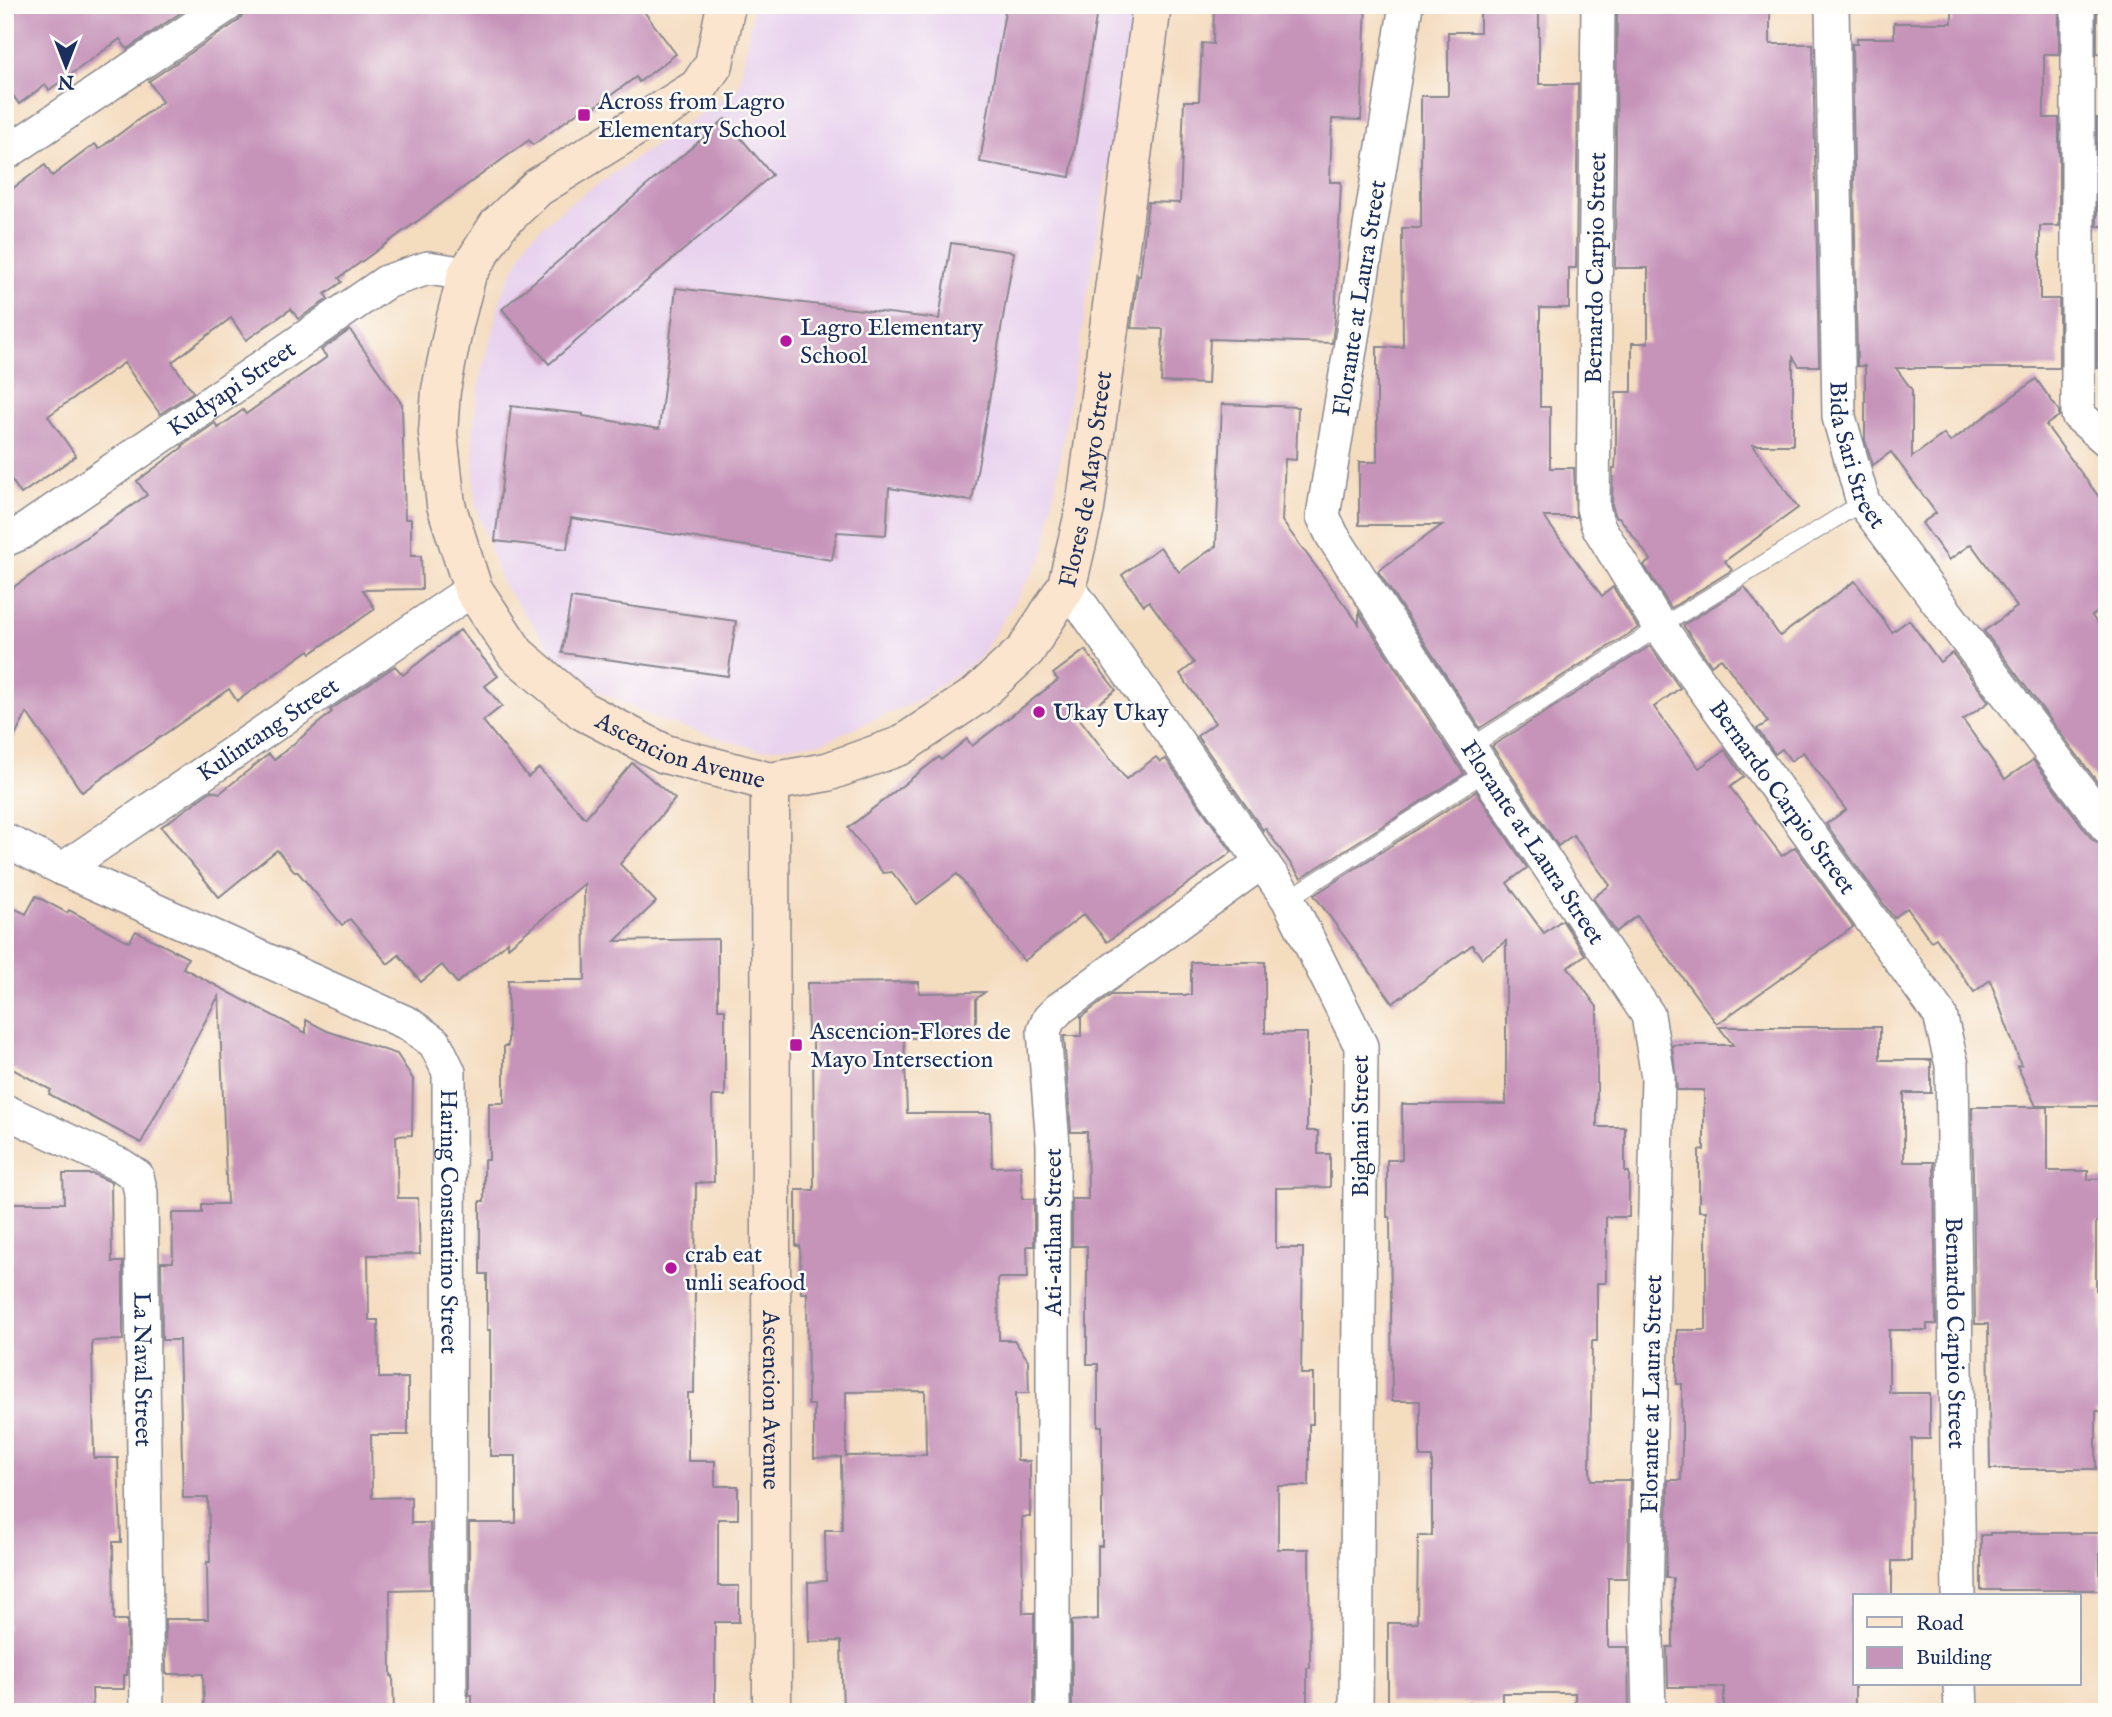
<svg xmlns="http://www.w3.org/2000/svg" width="2112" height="1717" font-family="'IM FELL English',serif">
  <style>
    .built { fill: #e8d2ee }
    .building { fill: #c693b9; fill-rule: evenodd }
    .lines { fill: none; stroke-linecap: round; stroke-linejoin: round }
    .lane-casing { stroke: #88868e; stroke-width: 18 }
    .street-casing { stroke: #88868e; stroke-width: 36 }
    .secondary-casing { stroke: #88868e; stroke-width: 41 }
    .lane { stroke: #fff; stroke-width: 16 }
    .street { stroke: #fff; stroke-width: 33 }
    .secondary { stroke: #fce5cf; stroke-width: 38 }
    .poi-dot { fill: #b5179e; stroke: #fdfcf7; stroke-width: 2.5 }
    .labels { text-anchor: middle; stroke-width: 5; stroke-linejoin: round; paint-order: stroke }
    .poi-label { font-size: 24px; fill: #1b2f5e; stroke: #fdfcf7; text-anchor: start }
    .street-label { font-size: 24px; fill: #1b2f5e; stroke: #fdfcf7 }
  </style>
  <rect width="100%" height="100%" fill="#fdfcf7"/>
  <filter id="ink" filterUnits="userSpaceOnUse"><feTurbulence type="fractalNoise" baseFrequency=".0143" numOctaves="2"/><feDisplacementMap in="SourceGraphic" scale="14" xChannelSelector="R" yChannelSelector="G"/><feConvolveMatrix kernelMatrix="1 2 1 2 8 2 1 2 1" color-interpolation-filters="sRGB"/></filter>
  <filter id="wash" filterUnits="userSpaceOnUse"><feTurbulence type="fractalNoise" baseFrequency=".00686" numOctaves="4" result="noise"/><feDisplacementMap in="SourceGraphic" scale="28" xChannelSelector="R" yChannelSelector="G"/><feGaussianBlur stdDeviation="1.57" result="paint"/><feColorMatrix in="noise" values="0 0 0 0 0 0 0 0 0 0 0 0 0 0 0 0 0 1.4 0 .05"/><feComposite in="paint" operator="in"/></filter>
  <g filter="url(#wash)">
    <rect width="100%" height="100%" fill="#f4dcbf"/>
    <!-- built -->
    <polygon class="built" points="754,5 1136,5 1044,555 979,658 919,700 823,742 759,750 655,719 571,676 501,582 475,503 473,433 478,390 502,293 529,239 562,209 739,87"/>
    <g id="blocks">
      <!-- building -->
      <g class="building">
        <polygon points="5,5 192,5 127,49 120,39 49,90 45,85 19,104 5,84"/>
        <polygon points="246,5 639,5 676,54 639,82 636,77 592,109 589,104 533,145 529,140 339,278 342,282 325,294 328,299 298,319 291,309 246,340 231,318 172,362 193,392 160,414 124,363 48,416 76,456 21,494 5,470 5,194 45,165 52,176 95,144 99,149 162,102 149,81 238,21 244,14"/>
        <polygon points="1006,5 1098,5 1070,177 980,162"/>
        <polygon points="1214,5 1366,5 1361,120 1332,119 1330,182 1341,182 1335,320 1332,343 1210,339 1208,384 1161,382 1163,329 1131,328 1138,275 1140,276 1148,202 1180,203 1184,101 1199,101 1202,43 1213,44"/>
        <polygon points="1480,5 1539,5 1539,84 1578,84 1576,268 1569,268 1569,308 1540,308 1540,407 1550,407 1550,468 1574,468 1576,517 1544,517 1602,596 1613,587 1638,628 1480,728 1378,571 1442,525 1359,525 1359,462 1377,462 1377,347 1403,347 1402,228 1421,228 1421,96 1448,96 1448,32 1480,32"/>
        <polygon points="1617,5 1770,5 1770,44 1813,44 1819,366 1799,366 1793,357 1793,445 1753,445 1798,508 1725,561 1732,570 1671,608 1644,565 1651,560 1619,517 1616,517 1612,505 1613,468 1615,468 1616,453 1616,392 1632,392 1632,343 1648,343 1648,268 1615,268"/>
        <polygon points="1952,5 2059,5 2059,54 2044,54 2044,118 2059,118 2059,226 2040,226 2040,299 2059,299 2059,368 1896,368 1912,390 1912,457 1944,434 1950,442 2036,379 2059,411 2059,416 2046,425 2107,508 2107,605 2092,616 2107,635 2107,795 1984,631 2017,607 1971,544 1949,560 1922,523 1936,513 1891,452 1873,465 1865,440 1865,366 1857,366 1852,44 1857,44 1857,38 1894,38 1894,23 1952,23"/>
        <rect x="2097" y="5" width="10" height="49"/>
        <rect x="2097" y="118" width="10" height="108"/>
        <polygon points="725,119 772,175 549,364 502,309"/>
        <polygon points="951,243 1014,252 972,501 889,488 886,535 837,532 832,560 571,518 567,549 495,541 511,406 583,414 583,416 659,429 676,288 939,319"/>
        <rect x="2097" y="299" width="10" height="69"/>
        <polygon points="350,330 402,404 405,519 411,519 411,556 421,556 422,589 363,590 375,609 311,653 309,650 237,701 229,689 82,792 27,713 5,755 5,593 147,495 137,481 183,447 182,446 215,423 218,428 243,410 246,414 327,357 321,350"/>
        <polygon points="1222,404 1298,407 1296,460 1285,459 1282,521 1359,624 1359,612 1464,774 1301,878 1265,828 1263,830 1197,736 1215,723 1180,674 1194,663 1149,601 1144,605 1122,575 1160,547 1179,572 1216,546"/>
        <polygon points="1855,581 1892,632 1909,620 1940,662 1952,653 1989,702 1963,720 2005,779 2033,760 2092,839 2099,844 2107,846 2107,1106 2036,1106 2017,1066 2021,1065 1990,980 1974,992 1936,938 1931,941 1907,908 1894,918 1826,824 1846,810 1803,752 1791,761 1782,749 1775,754 1757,729 1768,722 1721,658 1711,665 1683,625 1745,587 1780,636"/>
        <polygon points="571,598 736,621 728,676 562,653"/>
        <polygon points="460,630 498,676 485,686 502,706 483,721 528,777 539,768 585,818 632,763 675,799 620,864 656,902 615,941 718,939 718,1009 725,1009 725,1096 712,1096 714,1182 696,1183 694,1393 688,1393 688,1461 715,1461 715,1486 738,1486 738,1519 718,1519 718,1586 739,1586 739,1622 715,1622 715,1712 472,1712 472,1695 469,1695 469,1523 516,1523 516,1456 490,1456 490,1330 487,1330 487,1274 480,1274 480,1201 484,1201 484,1160 489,1160 489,1103 504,1103 504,1046 508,1046 508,980 585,980 584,884 508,947 508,942 457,983 442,965 421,982 399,955 388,964 350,919 342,925 297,871 295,872 277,850 219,897 161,827 211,791 220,793 269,754 274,760 332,712 330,710 395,666 403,675"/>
        <polygon points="1650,646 1680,688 1654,707 1699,768 1725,750 1744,777 1730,787 1782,856 1795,847 1853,927 1717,1024 1637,916 1616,932 1593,898 1610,885 1573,835 1558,846 1492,746"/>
        <polygon points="1085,650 1116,690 1079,718 1126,779 1156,757 1160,762 1166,759 1232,852 1107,942 1084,914 1024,961 957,874 917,904 892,872 883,873 848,828 939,757 941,760 967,739 972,746 1058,680 1053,674"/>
        <polygon points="1476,791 1527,868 1507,883 1544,933 1562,920 1585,955 1568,967 1597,1007 1597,1127 1625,1127 1625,1172 1629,1172 1629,1217 1606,1217 1606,1283 1597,1283 1597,1341 1592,1341 1590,1471 1591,1480 1630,1480 1627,1578 1608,1578 1608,1647 1628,1647 1629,1712 1575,1712 1575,1693 1502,1693 1502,1703 1388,1703 1388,1623 1417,1623 1418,1536 1432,1536 1432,1457 1420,1457 1420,1401 1392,1401 1390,1217 1387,1217 1387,1160 1402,1160 1402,1104 1506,1104 1506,941 1482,958 1472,945 1393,1003 1314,895"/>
        <polygon points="36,896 67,913 69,910 129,942 136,931 188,958 183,968 306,1033 306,1020 329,1032 327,1031 397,1054 413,1079 412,1135 396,1136 398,1198 418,1198 420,1254 368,1255 369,1320 378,1320 379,1378 408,1378 408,1435 371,1435 372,1498 411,1497 411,1523 430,1523 431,1589 390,1590 391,1676 393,1676 394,1712 204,1712 203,1674 166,1674 165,1619 208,1619 207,1562 210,1562 208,1498 183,1498 179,1340 162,1340 161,1262 173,1262 172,1213 202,1213 202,1204 227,1204 219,995 141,1143 49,1094 51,1090 5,1065 5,904 26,914"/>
        <polygon points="1191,962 1265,962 1265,1033 1307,1033 1307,1131 1318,1131 1318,1154 1330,1154 1330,1187 1276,1188 1276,1248 1303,1248 1301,1374 1313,1374 1313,1424 1309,1424 1309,1486 1278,1486 1278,1549 1309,1549 1310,1668 1307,1668 1307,1712 1072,1712 1072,1621 1098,1619 1098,1546 1102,1546 1102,1426 1098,1426 1098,1364 1087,1364 1087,1246 1072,1246 1072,1199 1088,1199 1087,1132 1071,1132 1064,1036 1081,1036 1081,1017 1111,995 1191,995"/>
        <path d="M919 982V993L985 992 976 999V1031L920 1032V1038H904L907 1113H991L992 1167 1021 1166 1022 1199H1034V1246H1027L1028 1278H998L999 1340H1014L1028 1360 1029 1393H1016L1017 1461H1030V1517H1022L1023 1613H1034V1712H843L841 1641 809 1642 808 1582 826 1581 825 1530H842L841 1457 814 1458V1405H808L807 1293H801L800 1246H796V1190H814L813 1039H808L807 983ZM925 1391 926 1455 846 1456V1392Z"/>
        <polygon points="1719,1027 1880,1027 1880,1060 1931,1060 1931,1093 1904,1093 1904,1162 1934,1162 1936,1324 1927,1324 1927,1330 1889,1330 1889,1393 1930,1393 1930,1439 1912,1439 1911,1561 1892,1561 1892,1596 1855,1596 1855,1712 1724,1712 1724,1687 1668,1687 1667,1647 1673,1647 1673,1578 1666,1578 1668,1480 1681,1480 1682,1448 1682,1384 1677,1384 1677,1330 1706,1330 1706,1211 1699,1211 1699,1150 1704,1150 1704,1090 1677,1090 1672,1045 1733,1045"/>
        <polygon points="1972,1107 2048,1107 2048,1171 2088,1171 2088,1179 2107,1179 2107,1222 2096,1222 2096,1290 2101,1290 2101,1354 2104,1354 2104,1411 2096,1411 2096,1469 1990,1469 1988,1324 1975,1324"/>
        <polygon points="63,1174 93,1174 111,1182 112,1262 123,1262 123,1340 92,1341 94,1458 118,1458 121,1542 113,1542 114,1620 127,1620 127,1675 124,1675 124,1689 92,1689 93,1712 5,1712 5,1630 7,1630 5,1203 64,1203"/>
        <polygon points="1990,1533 2100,1533 2100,1590 1981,1590 1981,1535 1990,1535"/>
      </g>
    </g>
  </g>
  <g filter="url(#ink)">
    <use href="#blocks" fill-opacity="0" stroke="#88868e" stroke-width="2"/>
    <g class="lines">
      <!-- lane casing -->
      <g class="lane-casing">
        <g id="lane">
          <polyline points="1470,747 1660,627 1863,502"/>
          <polyline points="1288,899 1486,772"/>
        </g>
      </g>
      <!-- street casing -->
      <g class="street-casing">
        <g id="street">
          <path id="s1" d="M1406 5 1323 516 1332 535 1486 772 1648 1015 1658 1077 1646 1601 1649 1712"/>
          <path id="s2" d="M1598 5 1593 508 1598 526 1660 627 1940 1015 1952 1065 1959 1596"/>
          <path id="s3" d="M1832 5 1839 417 1863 502 2107 827"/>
          <polyline points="2078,5 2078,415 2107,440"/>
          <polyline points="5,154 227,5"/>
          <path id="s4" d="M5 540 21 533 386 282 428 268 467 274"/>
          <polyline points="1067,585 1288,899 1361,1046 1356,1712"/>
          <path id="s5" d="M5 840 63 869 409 1024 435 1043 449 1072 450 1712"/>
          <path id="s6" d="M63 869 473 589"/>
          <path id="s7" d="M5 1111 122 1166 137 1176 141 1193 147 1712"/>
          <polyline points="1960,1684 1961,1712"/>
          <polyline points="1053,1712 1053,1145 1044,1031 1049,1019 1059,1009 1262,862"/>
        </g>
      </g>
      <!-- secondary casing -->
      <g class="secondary-casing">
        <g id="secondary">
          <path id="s8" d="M726 5 714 64 698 88 538 187 498 225 467 274 454 325 441 390 438 433 446 505 473 589 516 654 583 711 665 754 770 782 827 772 900 746 977 695 1026 650 1067 585 1085 509 1152 5"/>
          <path id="s9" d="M770 782 772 1712"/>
        </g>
      </g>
      <!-- lane -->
      <use href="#lane" class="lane"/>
      <!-- street -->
      <use href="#street" class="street"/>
      <!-- secondary -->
      <use href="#secondary" class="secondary"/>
    </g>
  </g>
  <!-- markers -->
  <g class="poi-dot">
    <rect x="577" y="108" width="14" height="14" rx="3.5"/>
    <circle cx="786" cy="341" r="7"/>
    <circle cx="1039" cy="712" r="7"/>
    <rect x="789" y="1038" width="14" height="14" rx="3.5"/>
    <circle cx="671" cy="1268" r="7"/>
  </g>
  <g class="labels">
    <!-- poi labels -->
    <g class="poi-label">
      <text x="598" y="109">Across from Lagro<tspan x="598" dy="28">Elementary School</tspan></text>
      <text x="800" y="335">Lagro Elementary<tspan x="800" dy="28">School</tspan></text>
      <text x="1053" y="720">Ukay Ukay</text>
      <text x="810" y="1039">Ascencion–Flores de<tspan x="810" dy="28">Mayo Intersection</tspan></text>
      <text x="685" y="1262">crab eat<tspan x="685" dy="28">unli seafood</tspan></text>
    </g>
    <!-- street labels -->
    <g class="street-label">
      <text transform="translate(1595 268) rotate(-89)" y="8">Bernardo Carpio Street</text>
      <text transform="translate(1359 298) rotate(-81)" y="8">Florante at Laura Street</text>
      <text dy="8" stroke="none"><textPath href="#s4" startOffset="273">Kudyapi Street</textPath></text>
      <text dy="8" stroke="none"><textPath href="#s3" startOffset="453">Bida Sari Street</textPath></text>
      <text dy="8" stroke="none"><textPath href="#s8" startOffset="1559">Flores de Mayo Street</textPath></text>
      <text dy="8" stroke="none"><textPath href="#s6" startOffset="248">Kulintang Street</textPath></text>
      <text dy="8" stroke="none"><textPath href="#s8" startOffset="985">Ascencion Avenue</textPath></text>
      <text dy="8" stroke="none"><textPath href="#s2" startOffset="850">Bernardo Carpio Street</textPath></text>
      <text dy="8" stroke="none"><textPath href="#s1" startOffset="906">Florante at Laura Street</textPath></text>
      <text transform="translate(1360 1126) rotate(-90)" y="8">Bighani Street</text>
      <text dy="8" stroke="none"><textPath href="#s5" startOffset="658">Haring Constantino Street</textPath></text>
      <text transform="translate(1053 1232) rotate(-90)" y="8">Ati-atihan Street</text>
      <text dy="8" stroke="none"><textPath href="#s2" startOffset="1438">Bernardo Carpio Street</textPath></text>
      <text dy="8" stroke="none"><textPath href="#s7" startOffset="341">La Naval Street</textPath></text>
      <text transform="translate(1651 1394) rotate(-89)" y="8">Florante at Laura Street</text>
      <text dy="8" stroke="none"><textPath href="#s9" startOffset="618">Ascencion Avenue</textPath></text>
    </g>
  </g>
  <!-- margin -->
  <rect width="2112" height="1717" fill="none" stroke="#fdfcf7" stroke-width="28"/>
  <!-- legend -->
  <rect x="1853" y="1594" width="228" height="91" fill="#fdfcf7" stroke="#a3aaba" stroke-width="2"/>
  <rect x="1867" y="1617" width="35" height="10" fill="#fce5cf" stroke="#a3aaba" stroke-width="2"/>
  <text x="1916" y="1630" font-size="21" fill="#1b2f5e">Road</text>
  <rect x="1867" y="1647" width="35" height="21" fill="#c693b9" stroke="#a3aaba" stroke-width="2"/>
  <text x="1916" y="1664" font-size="21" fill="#1b2f5e">Building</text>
  <!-- north arrow -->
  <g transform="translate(66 66) rotate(180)" stroke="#fdfcf7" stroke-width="5" paint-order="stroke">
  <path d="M0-5L12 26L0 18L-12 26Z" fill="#1b2f5e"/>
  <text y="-10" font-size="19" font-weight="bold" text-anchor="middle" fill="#1b2f5e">N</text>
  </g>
</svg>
